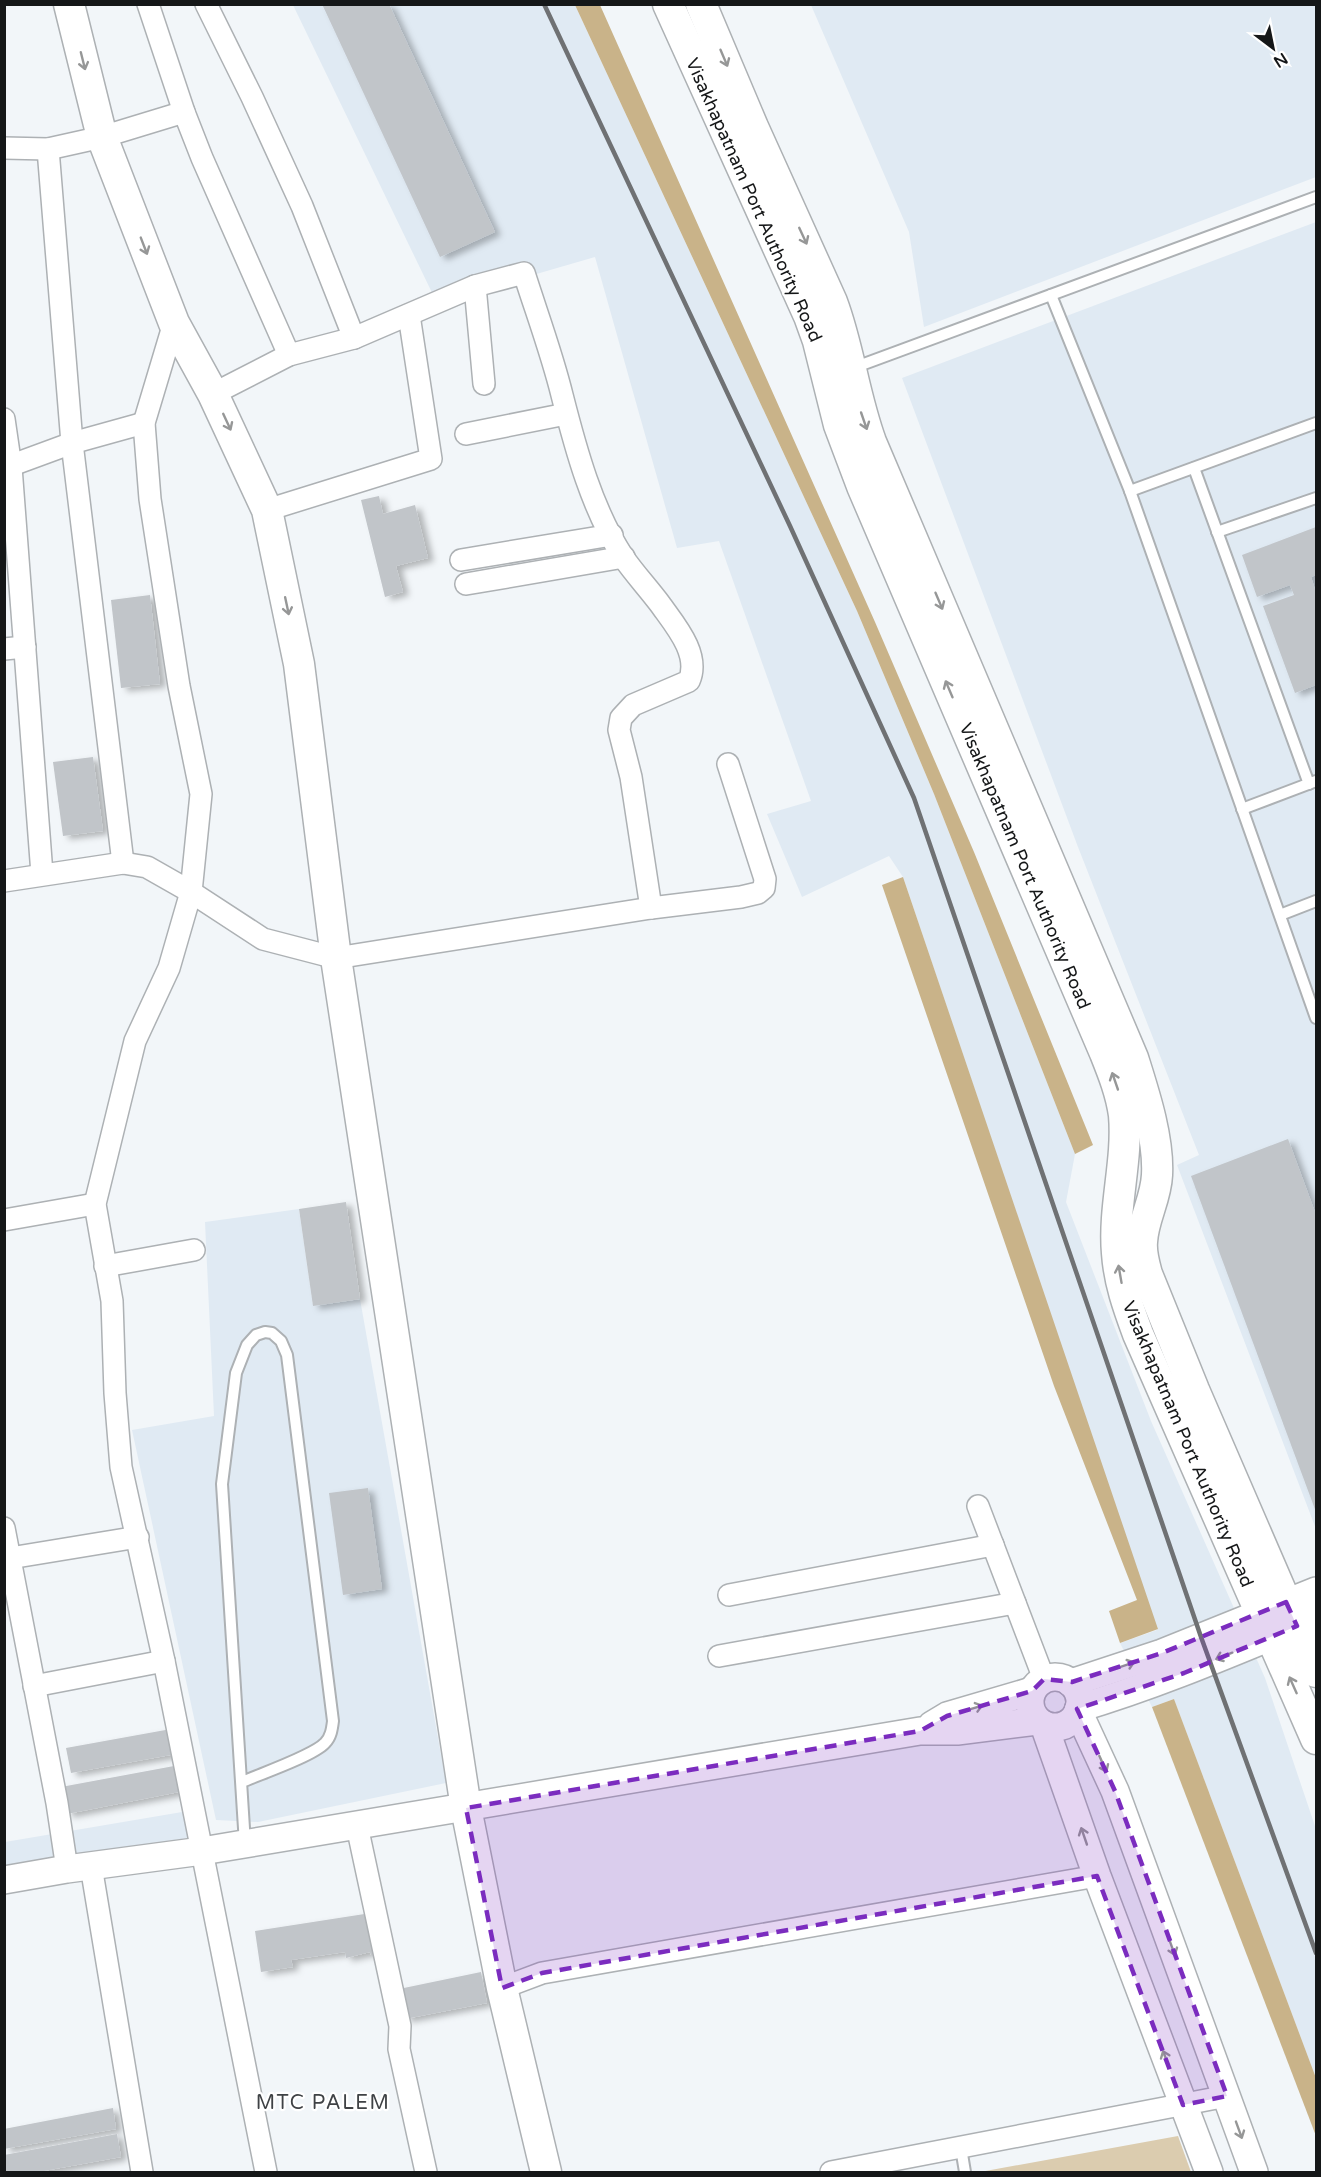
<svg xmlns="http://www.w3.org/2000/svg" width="1321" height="2177" font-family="'Varela Round',sans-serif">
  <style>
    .built { fill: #e0eaf3 }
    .green { fill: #dbccaf }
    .water { fill: #c9b389 }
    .building { fill: #c1c5c9; filter: url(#shadow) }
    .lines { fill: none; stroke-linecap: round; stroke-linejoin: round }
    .service-casing { stroke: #adb1b4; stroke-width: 14 }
    .minor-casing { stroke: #adb1b4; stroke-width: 24 }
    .tertiary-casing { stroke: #adb1b4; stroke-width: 30 }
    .secondary-casing { stroke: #adb1b4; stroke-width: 33 }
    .service { stroke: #fff; stroke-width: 10 }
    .minor { stroke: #fff; stroke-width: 21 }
    .tertiary { stroke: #fff; stroke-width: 27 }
    .secondary { stroke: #fff; stroke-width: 30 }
    .rail { stroke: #6f7173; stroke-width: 4.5 }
    .oneway { stroke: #969797 }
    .marked { fill: #7b2cbf; fill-opacity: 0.2; stroke: #7b2cbf; stroke-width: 4.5; stroke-dasharray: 12 8; stroke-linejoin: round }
    .labels { text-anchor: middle; stroke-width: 4.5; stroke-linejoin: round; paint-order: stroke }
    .street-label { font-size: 18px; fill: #151718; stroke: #fff }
    .neighbourhood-label { font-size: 20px; letter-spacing: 1.5px; fill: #3f4245; stroke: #fff }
  </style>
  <defs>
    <filter id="shadow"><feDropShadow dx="6" dy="3.5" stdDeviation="3" flood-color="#0004"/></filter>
  </defs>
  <rect width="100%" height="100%" fill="#f2f6f9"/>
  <!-- built -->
  <g class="built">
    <polygon points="293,5 575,5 857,611 934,794 1075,1154 1066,1202 1151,1421 1265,1678 1316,1829 1316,2078 1174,1699 1152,1707 1120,1643 1157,1630 903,877 889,856 802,897 767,814 811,801 719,541 677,548 595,257 437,303"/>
    <polygon points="811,5 1316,5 1316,177 924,327 909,232"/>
    <polygon points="1316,222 1316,1529 1177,1165 1199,1155 1078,847 902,378"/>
    <polygon points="299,1209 313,1305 360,1299 446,1783 258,1822 216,1820 132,1430 214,1416 205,1222"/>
    <polygon points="188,1811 193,1837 5,1868 5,1842"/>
  </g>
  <!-- green -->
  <polygon class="green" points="1178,2136 1191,2172 980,2172"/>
  <!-- water -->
  <g class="water">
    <polygon points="575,5 600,5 875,622 974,852 1093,1145 1075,1154 934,794 857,611"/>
    <polygon points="903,877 1158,1629 1120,1643 1109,1611 1137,1600 1054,1386 882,885"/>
    <polygon points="1174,1699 1316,2078 1316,2136 1152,1707"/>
  </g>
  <!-- building -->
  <g class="building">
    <polygon points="322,4 389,4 495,232 440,257"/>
    <polygon points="379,496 383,514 415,505 428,558 396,566 403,592 385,597 361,500"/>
    <polygon points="1316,527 1316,575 1311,577 1316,593 1316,685 1295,693 1263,606 1294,595 1290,585 1257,597 1242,555"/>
    <polygon points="150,595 160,684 121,688 111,600"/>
    <polygon points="93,757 103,831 63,836 53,762"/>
    <polygon points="1288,1139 1316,1215 1316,1512 1191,1176"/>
    <polygon points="346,1202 360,1299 313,1306 299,1209"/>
    <polygon points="368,1488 382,1589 343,1595 329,1493"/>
    <polygon points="171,1729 176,1754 71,1773 66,1748"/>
    <polygon points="174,1766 179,1792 67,1814 61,1787"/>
    <polygon points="371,1913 378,1954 371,1955 370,1952 346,1958 345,1952 291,1960 293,1967 261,1972 255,1931"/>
    <polygon points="481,1972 487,2003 405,2019 399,1989"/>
    <polygon points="113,2108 116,2129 4,2149 4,2129"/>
    <polygon points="117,2134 121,2157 38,2172 4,2172 4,2155"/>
  </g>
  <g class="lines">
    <!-- service casing -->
    <g class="service-casing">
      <g id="service">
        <polyline points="1051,295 1130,491 1316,1018"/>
        <polyline points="853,368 1316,197"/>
        <polyline points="1194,468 1309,784"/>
        <polyline points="1130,491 1316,423"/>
        <polyline points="1217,532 1316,498"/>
        <polyline points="1242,809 1316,781"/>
        <polyline points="1280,915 1316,901"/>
        <path d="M242 1782C260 1774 313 1756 325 1743 331 1737 332 1729 333 1721L287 1355 281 1341 272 1333 265 1332 256 1335 247 1345 236 1373 222 1484 245 1844"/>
        <polyline points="961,2148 965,2172"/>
      </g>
    </g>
    <!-- minor casing -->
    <g class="minor-casing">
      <g id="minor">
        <polyline points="148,4 184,112 202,158 289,355"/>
        <polyline points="206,4 252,97 302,206 354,338"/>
        <polyline points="4,148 48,149 102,137 184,112"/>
        <polyline points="48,149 72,443 123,863"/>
        <polyline points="475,286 484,384"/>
        <polyline points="174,323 144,423 150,499 179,686 201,794 191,892 169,968 135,1041 95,1204 112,1301 115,1393 121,1467 164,1661 266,2172"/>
        <path d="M213 394 289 355 354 338 475 286 524 273C537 314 552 354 562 395 576 450 592 509 623 557 634 573 648 588 660 604 674 624 701 654 689 681L633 705 621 718 619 730 631 777 651 908"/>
        <polyline points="4,419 11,467 42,874"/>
        <polyline points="466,434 566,414"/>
        <polyline points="4,468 72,443 144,423"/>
        <polyline points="267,510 431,459 409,315"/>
        <polyline points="461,560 612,535"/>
        <polyline points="466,584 624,557"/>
        <polyline points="4,649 25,647"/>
        <polyline points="4,881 123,863 147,867 191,892 263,939 336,958 651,908 741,897 758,893 764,888 765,879 728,764"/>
        <polyline points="4,1220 95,1204"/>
        <polyline points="105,1266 194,1250"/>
        <polyline points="978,1506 1044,1679"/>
        <polyline points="4,1528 57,1803 67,1869"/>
        <polyline points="4,1559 138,1537"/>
        <polyline points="729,1595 993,1545"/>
        <polyline points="719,1656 1015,1603"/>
        <polyline points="34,1686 164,1661"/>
        <polyline points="357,1826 400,2026 399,2049 426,2172"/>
        <polyline points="91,1866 142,2172"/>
        <polyline points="502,1988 542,1973 1097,1876"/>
        <polyline points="831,2172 1227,2096"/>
      </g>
    </g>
    <!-- tertiary casing -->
    <g class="tertiary-casing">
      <g id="tertiary">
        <circle cx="1055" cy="1702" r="25"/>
        <polyline points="1071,1683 1162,1653 1316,1591"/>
        <path d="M1079 1708C1160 1684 1238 1650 1316 1618"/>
        <polyline points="1078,1711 1115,1791 1254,2172"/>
        <polyline points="932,1725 947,1716 1032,1691"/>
        <polyline points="1044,1725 1097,1876 1209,2172"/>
        <polyline points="4,1880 67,1869 202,1851 920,1731 957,1731 1037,1721"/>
      </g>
    </g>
    <!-- secondary casing -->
    <g class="secondary-casing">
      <g id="secondary">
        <polyline points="69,4 102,137 174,323 213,394 267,510 299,664 336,958 466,1808 502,1988 546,2172"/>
        <path d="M668 4 809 316 818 341 839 425 862 486 1105 1053C1113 1073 1121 1093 1124 1115 1128 1161 1113 1207 1117 1253 1119 1282 1128 1307 1138 1334L1316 1739"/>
        <path d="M701 4 753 127 832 302C849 347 854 396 871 442L1133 1058C1144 1093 1159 1138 1157 1175 1156 1199 1143 1219 1142 1242 1141 1253 1144 1263 1147 1274L1194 1390 1316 1672"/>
      </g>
    </g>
    <!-- service -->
    <use href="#service" class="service"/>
    <!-- minor -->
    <use href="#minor" class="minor"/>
    <!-- tertiary -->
    <use href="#tertiary" class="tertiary"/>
    <!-- secondary -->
    <use href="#secondary" class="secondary"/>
    <!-- rail -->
    <polyline class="rail" points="544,4 790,526 914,798 1201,1637 1316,1953"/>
  </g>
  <!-- one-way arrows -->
  <defs><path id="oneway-shaft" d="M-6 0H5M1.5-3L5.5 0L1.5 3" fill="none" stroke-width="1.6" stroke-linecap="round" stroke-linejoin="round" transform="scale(1.5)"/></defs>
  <g class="oneway">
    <use href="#oneway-shaft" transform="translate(724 58) rotate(67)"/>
    <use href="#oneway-shaft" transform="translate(83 61) rotate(76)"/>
    <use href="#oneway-shaft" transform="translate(803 236) rotate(65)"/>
    <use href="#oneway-shaft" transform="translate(144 246) rotate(69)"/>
    <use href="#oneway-shaft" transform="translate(864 421) rotate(71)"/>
    <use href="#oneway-shaft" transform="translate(227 422) rotate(65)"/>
    <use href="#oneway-shaft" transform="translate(939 601) rotate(67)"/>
    <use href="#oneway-shaft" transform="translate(287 606) rotate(78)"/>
    <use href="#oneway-shaft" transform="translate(949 689) rotate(-113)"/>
    <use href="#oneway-shaft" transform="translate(1115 1081) rotate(-109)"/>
    <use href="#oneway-shaft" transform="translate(1120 1274) rotate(-100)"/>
    <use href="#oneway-shaft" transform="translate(1224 1656) rotate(158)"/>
    <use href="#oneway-shaft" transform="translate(1126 1665) rotate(-19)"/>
    <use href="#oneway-shaft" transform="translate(1293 1685) rotate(-114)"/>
    <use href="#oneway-shaft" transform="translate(974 1708) rotate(-17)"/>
    <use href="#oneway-shaft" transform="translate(1103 1764) rotate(66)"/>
    <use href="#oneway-shaft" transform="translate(1084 1836) rotate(-109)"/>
    <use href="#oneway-shaft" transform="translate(1172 1947) rotate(70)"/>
    <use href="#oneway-shaft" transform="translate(1166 2059) rotate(-111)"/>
    <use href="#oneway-shaft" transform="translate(1239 2130) rotate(70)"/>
  </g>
  <!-- marked area -->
  <path class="marked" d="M1286 1602 1297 1626 1184 1673 1077 1709 1115 1791 1227 2096 1183 2105 1097 1876 542 1973 502 1988 466 1808 920 1731 947 1716 1032 1691 1044 1679 1072 1682 1162 1653Z"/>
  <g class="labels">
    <!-- street labels -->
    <g class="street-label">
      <text transform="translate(754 200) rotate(66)" y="6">Visakhapatnam Port Authority Road</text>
      <text transform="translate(1025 866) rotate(67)" y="6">Visakhapatnam Port Authority Road</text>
      <text transform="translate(1188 1444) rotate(67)" y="6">Visakhapatnam Port Authority Road</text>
    </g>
    <!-- neighbourhood labels -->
    <g class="neighbourhood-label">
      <text x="323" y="2109">MTC PALEM</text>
    </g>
  </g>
  <!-- border -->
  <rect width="1321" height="2177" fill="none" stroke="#151718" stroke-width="12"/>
  <!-- north arrow -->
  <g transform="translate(1273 48) rotate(148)" stroke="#ffffff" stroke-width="4.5" paint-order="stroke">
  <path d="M0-4.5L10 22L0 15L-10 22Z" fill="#151718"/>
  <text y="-9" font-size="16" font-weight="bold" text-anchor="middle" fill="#151718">N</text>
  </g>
</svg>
